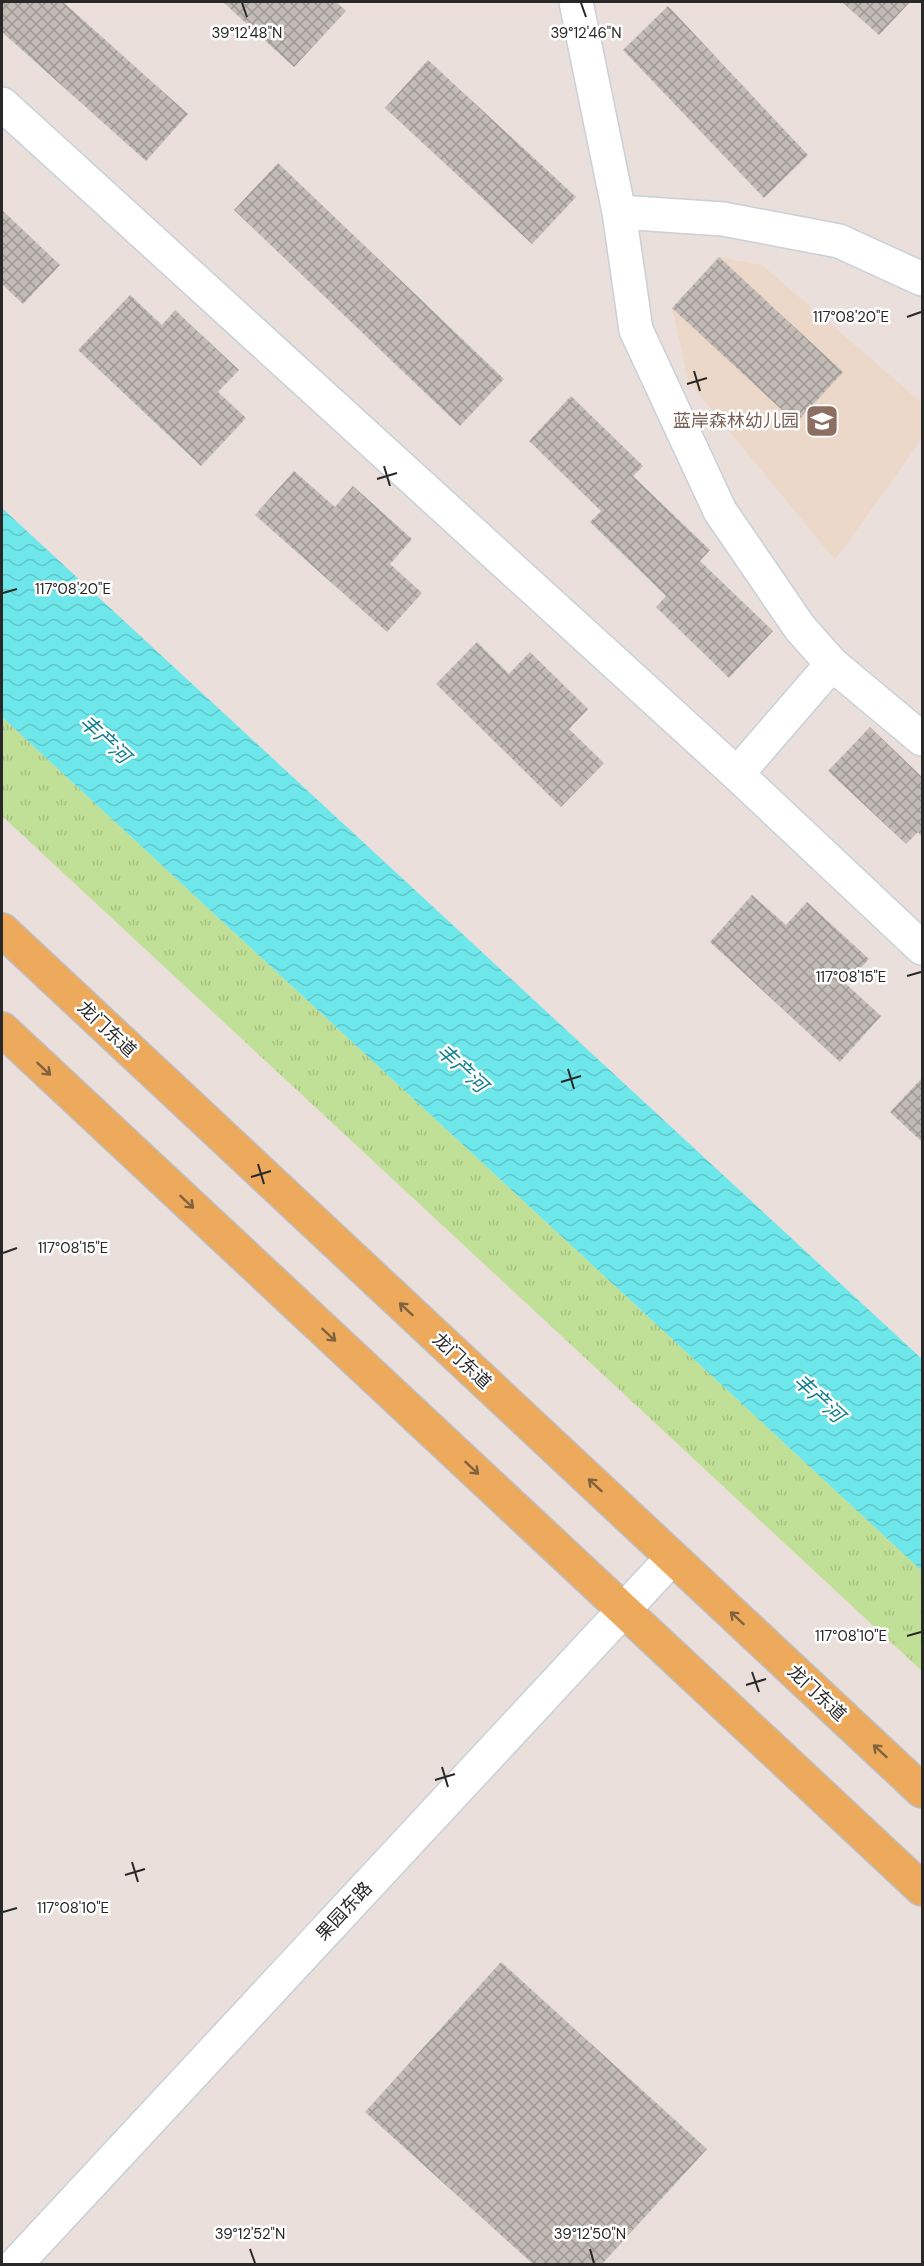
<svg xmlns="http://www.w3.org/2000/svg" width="924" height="2266" font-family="'DM Sans','Noto Sans SC',sans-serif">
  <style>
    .education { fill: #ecd8c9 }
    .grass { fill: url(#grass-tufts) }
    .water { fill: url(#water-waves) }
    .building { fill: url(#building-cross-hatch) }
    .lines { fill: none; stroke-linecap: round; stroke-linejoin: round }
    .minor-casing { stroke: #c8d0da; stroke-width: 36 }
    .major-casing { stroke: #bebebe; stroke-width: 36 }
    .minor { stroke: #fff; stroke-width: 33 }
    .major { stroke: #eda95c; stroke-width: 33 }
    .oneway { stroke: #81623f }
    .ticks { fill: none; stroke: #282828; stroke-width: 2 }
    .labels { text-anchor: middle; stroke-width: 5; stroke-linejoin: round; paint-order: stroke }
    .education-label { font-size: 18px; fill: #785e54; stroke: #fff; text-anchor: end }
    .street-label { font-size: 18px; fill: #282828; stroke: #fff }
    .water-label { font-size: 20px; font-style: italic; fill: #107f8d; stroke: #fff }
    .ticks-label { font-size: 15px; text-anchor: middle; fill: #282828; stroke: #fff; stroke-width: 5; stroke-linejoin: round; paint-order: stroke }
  </style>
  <defs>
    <pattern id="grass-tufts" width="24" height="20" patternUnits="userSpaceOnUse" patternTransform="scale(1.5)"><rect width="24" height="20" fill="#c1e097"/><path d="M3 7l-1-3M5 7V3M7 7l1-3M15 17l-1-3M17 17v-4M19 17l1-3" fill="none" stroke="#a6c082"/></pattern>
    <pattern id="water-waves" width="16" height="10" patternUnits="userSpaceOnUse" patternTransform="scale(1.5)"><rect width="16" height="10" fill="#6ee7eb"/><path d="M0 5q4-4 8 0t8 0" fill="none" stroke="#5fc6ca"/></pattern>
    <pattern id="building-cross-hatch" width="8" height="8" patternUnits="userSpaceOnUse" patternTransform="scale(1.5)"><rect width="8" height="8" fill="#c2bbb6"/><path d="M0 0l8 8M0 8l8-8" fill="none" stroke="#9e9894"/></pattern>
  </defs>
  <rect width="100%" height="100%" fill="#eadfda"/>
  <!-- education -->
  <polygon class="education" points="719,257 762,265 922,403 922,439 835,560 689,382 672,308"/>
  <!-- grass -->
  <polygon class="grass" points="2,717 922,1571 922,1671 2,816"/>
  <!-- water -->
  <polygon class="water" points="2,508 922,1359 922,1571 2,717"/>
  <!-- building -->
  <g class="building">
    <polygon points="2,2 63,2 188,114 146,161 2,32"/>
    <polygon points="223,2 336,2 346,11 294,67"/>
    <polygon points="842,2 910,2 879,35"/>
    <polygon points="668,6 808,155 764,198 623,50"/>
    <polygon points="428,60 576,197 532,244 385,108"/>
    <polygon points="278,163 504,379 460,426 234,210"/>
    <polygon points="2,210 60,265 23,304 2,284"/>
    <polygon points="719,257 843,372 796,423 672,308"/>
    <polygon points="130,295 162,325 175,310 239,370 218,392 246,418 201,466 78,350"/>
    <polygon points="571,396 643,466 633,476 710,550 700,561 773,631 729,678 656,607 666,596 590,522 601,511 529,441"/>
    <polygon points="294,471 335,507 353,486 412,539 390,564 422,593 387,632 255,515"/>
    <polygon points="477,642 509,674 530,652 588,709 569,729 604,763 561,807 436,684"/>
    <polygon points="870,727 922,777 922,837 918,832 906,844 828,771"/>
    <polygon points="752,895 786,925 807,902 869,959 846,984 881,1016 840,1062 710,942"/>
    <polygon points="922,1078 922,1142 890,1112"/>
    <polygon points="501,1962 707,2149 602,2264 533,2264 365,2112"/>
  </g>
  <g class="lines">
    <!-- minor casing -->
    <g class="minor-casing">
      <g id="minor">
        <polyline points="576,2 619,212"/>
        <polyline points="2,104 737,774 922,948"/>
        <polyline points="922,279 839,241 723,219 619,212 636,330 720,511 800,628 832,664 922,739"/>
        <polyline points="737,774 832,664"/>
        <polyline points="16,2264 672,1558"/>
      </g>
    </g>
    <!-- major casing -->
    <g class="major-casing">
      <g id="major">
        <polyline points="2,930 922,1791"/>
        <polyline points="2,1029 922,1889"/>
      </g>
    </g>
    <!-- minor -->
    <use href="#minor" class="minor"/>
    <!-- major -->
    <use href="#major" class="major"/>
  </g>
  <!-- one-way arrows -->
  <defs><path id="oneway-shaft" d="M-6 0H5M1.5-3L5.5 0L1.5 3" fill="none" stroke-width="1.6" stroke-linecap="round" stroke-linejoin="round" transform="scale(1.5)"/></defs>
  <g class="oneway">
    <use href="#oneway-shaft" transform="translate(44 1069) rotate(43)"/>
    <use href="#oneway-shaft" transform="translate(187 1202) rotate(43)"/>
    <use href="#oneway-shaft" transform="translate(406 1309) rotate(-137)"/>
    <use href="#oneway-shaft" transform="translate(329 1335) rotate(43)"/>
    <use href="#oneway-shaft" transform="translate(472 1468) rotate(43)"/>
    <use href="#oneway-shaft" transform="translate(595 1485) rotate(-137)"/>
    <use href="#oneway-shaft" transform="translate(737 1618) rotate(-137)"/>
    <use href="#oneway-shaft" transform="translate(880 1751) rotate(-137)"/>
  </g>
  <!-- ticks -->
  <path class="ticks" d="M242 3 247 17M581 3 586 17M907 317 921 312M694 371 700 391M687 384 707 378M384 466 390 486M377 479 397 473M3 593 17 589M907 976 921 972M568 1069 574 1089M561 1082 581 1076M258 1164 264 1184M251 1177 271 1171M3 1253 17 1248M907 1636 921 1632M752 1672 759 1692M746 1685 766 1679M442 1767 448 1787M435 1780 455 1774M132 1862 138 1882M125 1875 145 1869M3 1912 17 1908M250 2249 255 2263M590 2249 594 2263"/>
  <!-- icons -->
  <defs>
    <g id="school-square" transform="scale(1.725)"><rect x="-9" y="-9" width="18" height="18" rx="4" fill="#8d6e63" stroke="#fff"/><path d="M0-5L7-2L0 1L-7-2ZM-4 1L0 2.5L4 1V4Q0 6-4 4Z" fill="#fff"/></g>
  </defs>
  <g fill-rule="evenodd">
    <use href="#school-square" x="822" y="421"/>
  </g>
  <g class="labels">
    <!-- education labels -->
    <g class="education-label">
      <text x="799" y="427">蓝岸森林幼儿园</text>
    </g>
    <!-- street labels -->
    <g class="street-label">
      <text transform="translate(107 1029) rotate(43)" y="6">龙门东道</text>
      <text transform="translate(462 1361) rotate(43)" y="6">龙门东道</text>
      <text transform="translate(817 1693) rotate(43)" y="6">龙门东道</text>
      <text transform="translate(344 1911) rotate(-47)" y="6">果园东路</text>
    </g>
    <!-- water labels -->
    <g class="water-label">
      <text transform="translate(105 739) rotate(43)" y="7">丰产河</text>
      <text transform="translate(462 1068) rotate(43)" y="7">丰产河</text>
      <text transform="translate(819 1398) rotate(43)" y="7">丰产河</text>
    </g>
  </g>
  <g class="ticks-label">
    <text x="586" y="38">39°12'46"N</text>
    <text x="247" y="38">39°12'48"N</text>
    <text x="851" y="322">117°08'20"E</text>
    <text x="73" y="594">117°08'20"E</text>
    <text x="851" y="982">117°08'15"E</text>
    <text x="73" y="1253">117°08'15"E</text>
    <text x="851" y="1641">117°08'10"E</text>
    <text x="73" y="1913">117°08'10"E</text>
    <text x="250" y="2239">39°12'52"N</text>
    <text x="590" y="2239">39°12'50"N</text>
  </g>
  <!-- border -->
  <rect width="924" height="2266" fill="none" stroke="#282828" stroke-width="6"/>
</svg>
